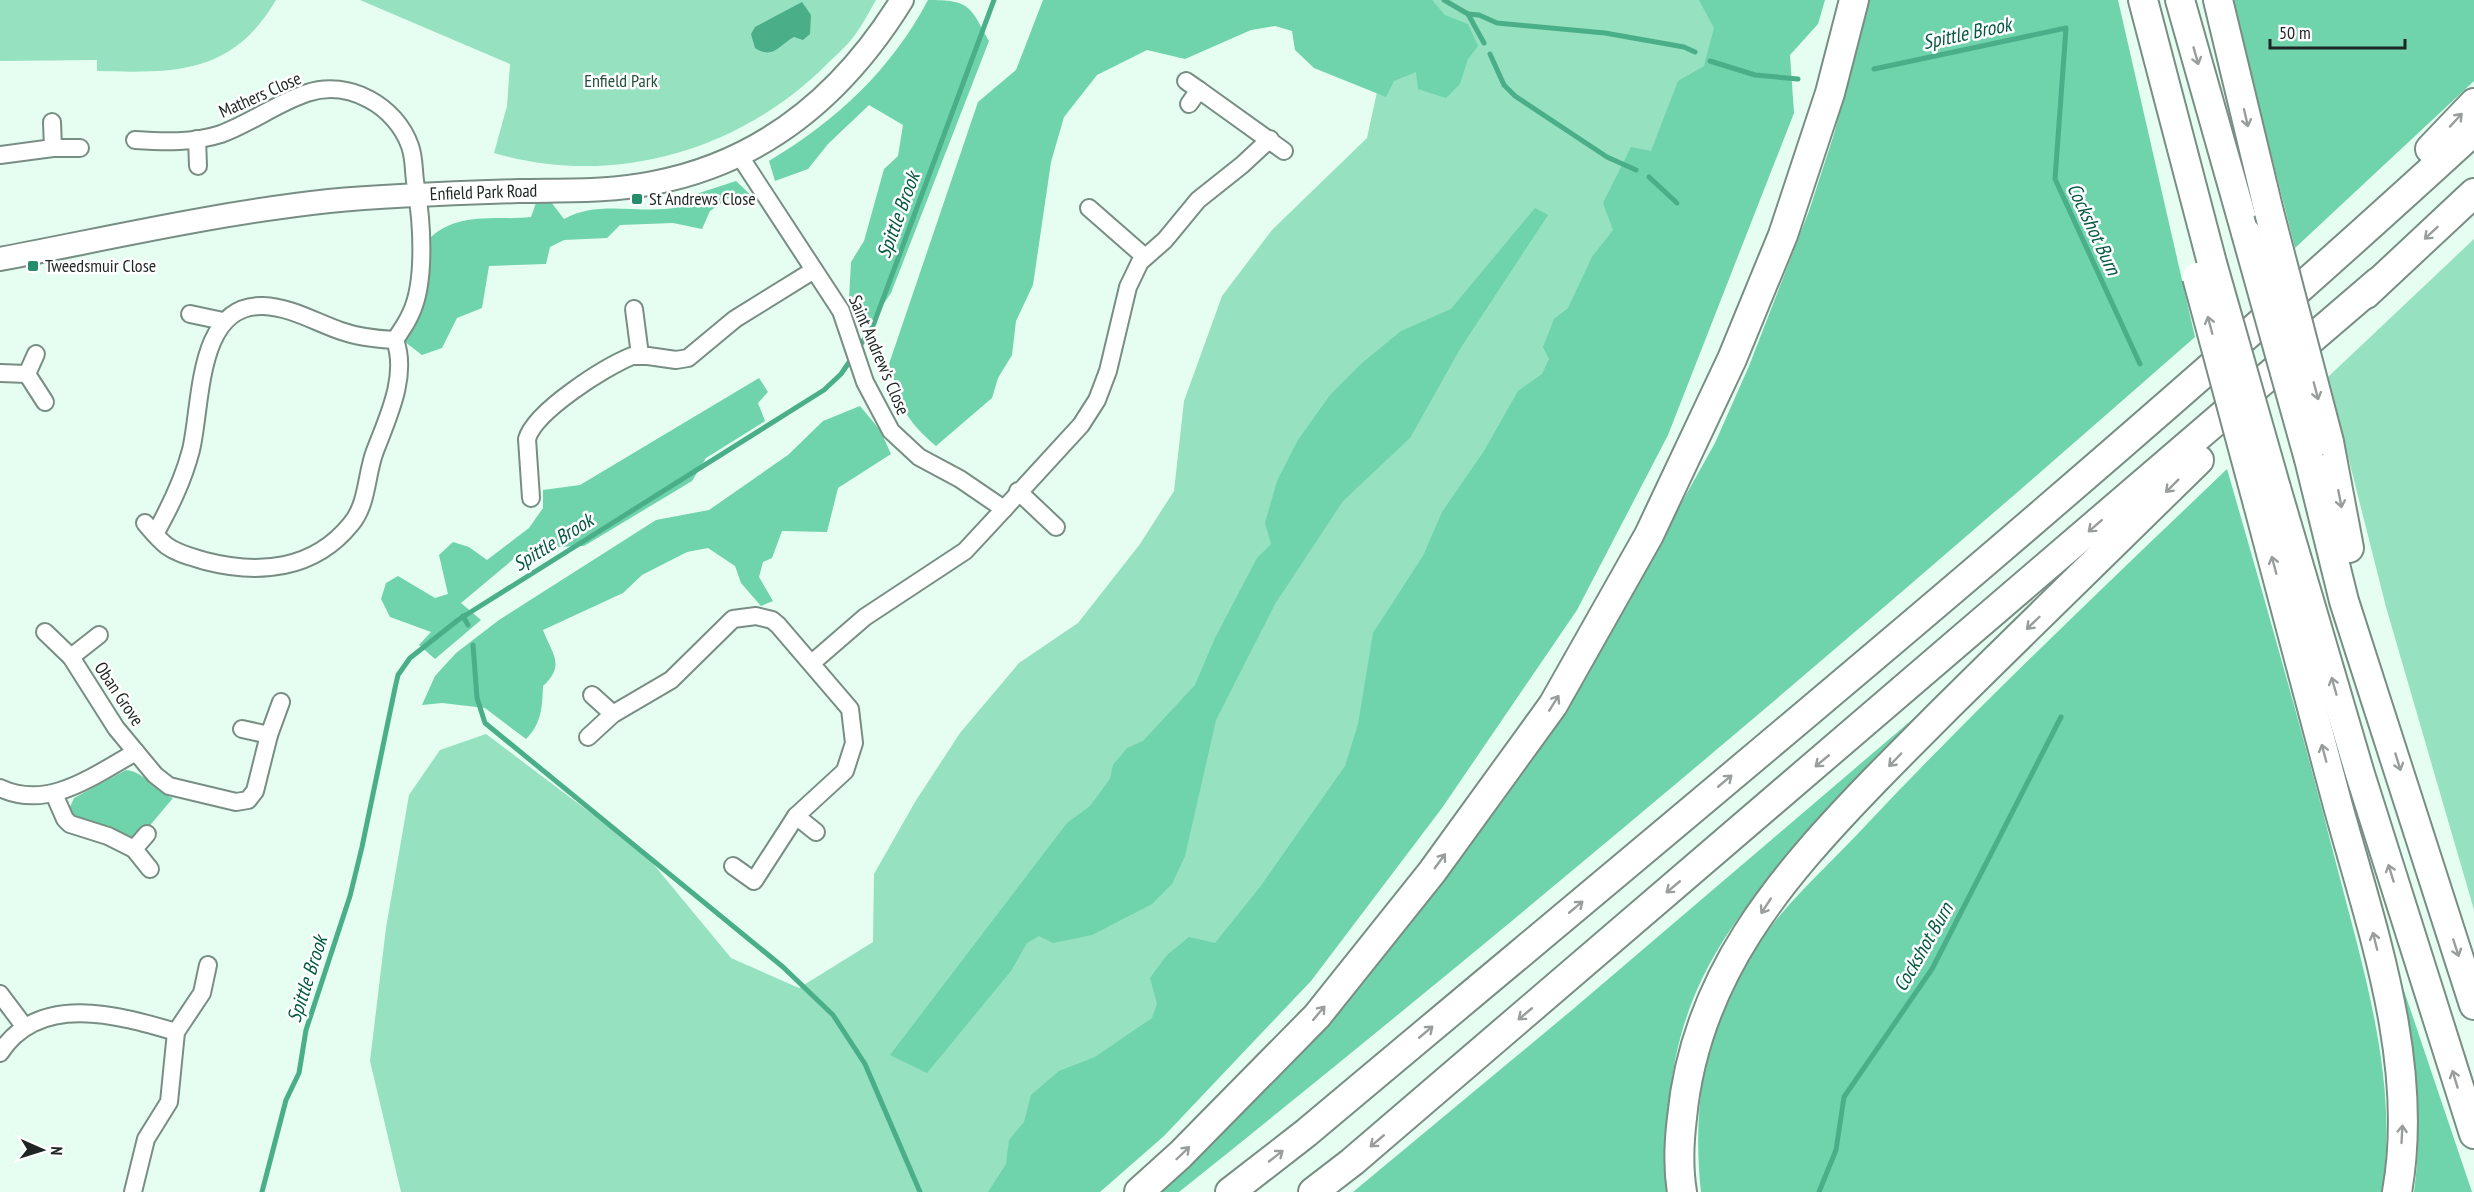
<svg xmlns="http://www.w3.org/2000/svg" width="2474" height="1192" font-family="'PT Sans Narrow',sans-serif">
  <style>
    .green { fill: #95e1c0 }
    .forest { fill: #6fd3ab }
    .water { fill: #4aaf89 }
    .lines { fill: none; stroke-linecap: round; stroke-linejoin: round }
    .stream { stroke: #4aaf89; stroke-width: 5 }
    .street-casing { stroke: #788e84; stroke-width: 20 }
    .secondary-casing { stroke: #788e84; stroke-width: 26 }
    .highway-casing { stroke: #788e84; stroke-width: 32 }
    .street { stroke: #fff; stroke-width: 16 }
    .secondary { stroke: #fff; stroke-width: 22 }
    .highway { stroke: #fff; stroke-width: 28 }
    .highway-bridge-casing { stroke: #788e84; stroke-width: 32; stroke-linecap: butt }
    .highway-bridge { stroke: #fff; stroke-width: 28 }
    .oneway { stroke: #999d9c }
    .poi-dot { fill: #268d6a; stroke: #fff; stroke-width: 2 }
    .labels { text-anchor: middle; stroke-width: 5; stroke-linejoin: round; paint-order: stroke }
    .park-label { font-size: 18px; fill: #244e3d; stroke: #fff }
    .street-label { font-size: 18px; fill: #1d2622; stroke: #fff }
    .poi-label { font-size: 18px; fill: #1d2622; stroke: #fff; text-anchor: start }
    .water-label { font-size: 20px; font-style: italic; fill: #045940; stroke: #fff }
  </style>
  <rect width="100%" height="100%" fill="#e6fef2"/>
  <!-- green -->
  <g class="green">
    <path d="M0 0H276C232 75 174 73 97 71V60L0 61Z"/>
    <path d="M360 0H876C869 12 863 24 855 35 847 46 836 55 826 65 740 151 612 188 494 153L507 106 510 64Z"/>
    <polygon points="1397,0 1740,0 1336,846 1021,1192 401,1192 370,1061 386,928 409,795 440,750 486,734 645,854 731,958 799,988 873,942 874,874 915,802 960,733 1019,663 1078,623 1140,544 1174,491 1184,401 1222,296 1272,230 1367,138"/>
    <polygon points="2474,239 2474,910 2386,607 2328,377"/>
  </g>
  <!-- forest -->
  <g class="forest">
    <path d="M928 0C970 0 970 6 989 41L891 293 868 327 849 300 851 262 864 241 884 169 898 156 903 125 869 105 828 144 808 169 775 181 769 161C836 121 891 70 928 0Z"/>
    <path d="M1043 0H1432L1445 15 1468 24 1478 46 1468 59 1460 84 1446 98 1418 89 1416 72 1394 81 1386 97 1314 68 1295 50 1292 31 1275 26 1251 30 1185 59 1147 50 1097 75 1064 117 1051 162 1033 285 1016 321 1012 355 998 378 992 398 936 446C902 417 902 406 889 364L978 102 1016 70Z"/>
    <polygon points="1699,0 1825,0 1818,24 1790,55 1794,113 1668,435 1577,610 1442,808 1311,981 1164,1136 1100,1192 988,1192 1006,1164 1009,1140 1024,1122 1031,1095 1059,1071 1095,1057 1152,1018 1157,1004 1150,978 1167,955 1189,937 1215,943 1260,887 1345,766 1358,724 1373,633 1423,556 1442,512 1484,451 1518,391 1542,374 1549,359 1543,347 1554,319 1568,308 1592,257 1613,230 1603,203 1631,147 1651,151 1678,81 1704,66 1714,28"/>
    <path d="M1870 0H2118L2195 337C1863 629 1525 915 1179 1192H1154L1451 867 1500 802 1594 659 1715 443 1749 366 1809 211 1834 134Z"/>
    <polygon points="2232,0 2474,0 2474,81 2295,248"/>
    <path d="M736 181 756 200 743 207 730 197 710 211 702 229 673 223 620 225 607 238 564 240 550 247 546 264 489 266 482 308 457 318 442 348 422 355 405 342 407 326 427 276 430 238C459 211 495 221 531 217L537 200 551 202 564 219C598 199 642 215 679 207L684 198Z"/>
    <polygon points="1535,208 1548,215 1460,349 1410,438 1343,501 1275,604 1216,720 1185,856 1172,884 1152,904 1092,935 1053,943 1039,936 1027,943 1011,971 927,1073 890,1055 1067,823 1090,806 1110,779 1113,765 1127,748 1143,741 1195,685 1215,638 1257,558 1271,544 1265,523 1277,481 1298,440 1330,395 1362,363 1401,331 1451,309"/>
    <polygon points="759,378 768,392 758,403 765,421 706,458 692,481 584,546 556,547 540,557 523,551 461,603 481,620 435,659 419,645 431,632 390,617 381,599 386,583 398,576 435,598 448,594 439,555 453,542 469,547 487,560 529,528 543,508 543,490 580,485"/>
    <path d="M860 406 880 430 891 454 838 488 827 532 782 531 772 558 763 562 759 577 773 601 761 606 741 583 735 566 708 548 687 552 642 575 623 593 543 630C552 654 566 665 543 686 542 707 542 723 526 739L485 708 442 703 422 705 435 676 456 653 499 620 656 520 709 510 788 455 823 421Z"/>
    <path d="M2227 469C2265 601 2303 733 2337 867 2364 972 2399 1082 2382 1192H1701C1693 1120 1701 1044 1736 979 1771 914 1819 876 1868 823 1983 701 2105 586 2227 469Z"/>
    <path d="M1948 689C1909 729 1870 770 1832 810 1746 901 1679 974 1669 1106 1667 1135 1670 1163 1672 1192H1353L1572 1010Z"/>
    <path d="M126 770C144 771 156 792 173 798L141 836 135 838 129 839 72 816 70 807 74 798Z"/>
    <path d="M2396 967 2472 1192H2414C2425 1115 2410 1042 2396 967Z"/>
  </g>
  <!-- water -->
  <path class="water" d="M802 2 811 15 810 34 803 40 794 37C779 45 773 60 755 48L751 34 755 27Z"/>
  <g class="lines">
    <!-- stream -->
    <g class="stream">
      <polyline points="1444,0 1468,14 1479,15 1497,23 1605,33 1684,47 1695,52"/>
      <polyline points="1468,14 1484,43"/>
      <polyline points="1490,54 1504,85 1515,96 1607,157 1636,170"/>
      <polyline points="1710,61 1755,75 1798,79"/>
      <polyline points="1874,69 2066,28 2055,179 2140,364"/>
      <polyline points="1649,177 1677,203"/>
      <polyline points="857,350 873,326 994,0"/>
      <polyline points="463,616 468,625"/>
      <polyline points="473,645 477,698 485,723 783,967 833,1015 865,1064 920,1192"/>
      <polyline points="262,1192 286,1100 299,1073 306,1030 350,896 362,847 395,688 398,675 410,658 458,620 824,390 841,374 852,358"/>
      <polyline points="1819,1192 1836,1150 1844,1097 1932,969 2061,717"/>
    </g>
    <!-- street casing -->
    <g class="street-casing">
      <g id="street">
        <polyline points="1186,81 1199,90 1189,104"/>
        <polyline points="1199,90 1284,151"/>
        <polyline points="52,122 53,148 80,148"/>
        <polyline points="197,139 198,166"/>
        <path d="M135 140C164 142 193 143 221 134 251 123 277 103 307 93 349 79 396 106 410 146 415 160 413 173 416 187 422 221 426 282 411 313 407 323 400 332 395 340"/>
        <polyline points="0,155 53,148"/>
        <polyline points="739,155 841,311 865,382 891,431 919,457 960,479 1004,509 1081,425 1097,400 1108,371 1128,287 1140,262 1165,240 1198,200 1242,165 1270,139"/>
        <polyline points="1089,208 1145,257"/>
        <polyline points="634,309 640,355"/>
        <polyline points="190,314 223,321"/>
        <polyline points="36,354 27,374 45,402"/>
        <polyline points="0,373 27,374"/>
        <polyline points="1018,491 1056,527"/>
        <path d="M531 498 527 439C535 411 605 367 632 356H648L676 360 688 358 735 319 814 270"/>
        <path d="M145 523C152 531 159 540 167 546 178 554 192 557 205 561 259 575 314 570 351 524 368 504 366 474 375 451 388 417 408 376 395 340"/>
        <path d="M155 534C170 507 183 481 191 450 202 405 196 304 263 306 291 307 315 322 341 331 358 337 376 339 395 340"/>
        <polyline points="45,632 71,657 99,635"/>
        <polyline points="71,657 116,728 155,775 169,786 236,802 248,800 255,791 269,735"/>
        <polyline points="813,662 865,617 965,551 1004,509"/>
        <polyline points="592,695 613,714"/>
        <polyline points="242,729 269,735 281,702"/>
        <polyline points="588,737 613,714 671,680 733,619 756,616 772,620 778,625 850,709 854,743 845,771 796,816 754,881 733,866"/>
        <path d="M0 788C49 811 94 775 136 752"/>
        <polyline points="54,794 65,819 70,824 108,836 134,849"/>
        <polyline points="796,816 816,832"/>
        <polyline points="147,834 134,849 150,869"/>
        <polyline points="0,994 24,1026"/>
        <path d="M0 1053C39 992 118 1015 176 1032"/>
        <polyline points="133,1192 146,1139 169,1102 176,1032 202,993 208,965"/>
      </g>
    </g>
    <!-- secondary casing -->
    <g class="secondary-casing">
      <g id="secondary">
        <path id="s1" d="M0 259C110 238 218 213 329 201 393 195 457 193 520 191 564 190 609 192 653 183 764 162 844 94 902 0"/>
      </g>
    </g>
    <!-- highway casing -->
    <g class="highway-casing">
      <g id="highway">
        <polyline points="2143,0 2212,263"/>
        <polyline points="2180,0 2246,233"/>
        <polyline points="2218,0 2269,212"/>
        <polyline points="2430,149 2474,103"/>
        <polyline points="2366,294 2474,193"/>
        <polyline points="2329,442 2349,548"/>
        <polyline points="2309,459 2344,601 2474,1005"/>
        <polyline points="2276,488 2360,774 2474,1134"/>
        <path d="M2258 504C2284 604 2311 705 2338 806 2372 929 2420 1063 2397 1192"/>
        <polyline points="1139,1192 1180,1155 1317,1016 1432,872 1553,705 1649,535 1732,359 1783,235 1830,93 1854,0"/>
        <path d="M1230 1192 1306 1133C1699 803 2096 478 2474 131"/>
        <polyline points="1313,1192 1352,1162 2378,282"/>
        <path d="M1682 1192C1678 1168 1679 1142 1682 1118 1695 977 1780 878 1874 781 1914 740 1955 699 1996 659 2064 593 2131 526 2199 460"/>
      </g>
    </g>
    <!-- street -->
    <use href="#street" class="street"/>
    <!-- secondary -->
    <use href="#secondary" class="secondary"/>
    <!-- highway -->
    <use href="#highway" class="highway"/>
    <!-- highway-bridge casing -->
    <g class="highway-bridge-casing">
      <g id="highway-bridge">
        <polyline points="2269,212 2329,442"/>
        <polyline points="2246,233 2309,459"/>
        <polyline points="2212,263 2276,488"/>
        <polyline points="2197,277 2258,504"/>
      </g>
    </g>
    <!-- highway-bridge -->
    <use href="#highway-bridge" class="highway-bridge"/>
  </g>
  <!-- one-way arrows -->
  <defs><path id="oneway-shaft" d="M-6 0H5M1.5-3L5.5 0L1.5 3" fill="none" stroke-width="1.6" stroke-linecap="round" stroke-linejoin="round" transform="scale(1.5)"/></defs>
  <g class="oneway">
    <use href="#oneway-shaft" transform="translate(2196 56) rotate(74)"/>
    <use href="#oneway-shaft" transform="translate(2246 118) rotate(77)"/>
    <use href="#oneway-shaft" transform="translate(2456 120) rotate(-47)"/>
    <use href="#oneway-shaft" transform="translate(2431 233) rotate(137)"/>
    <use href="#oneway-shaft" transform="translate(2210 325) rotate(-105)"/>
    <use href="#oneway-shaft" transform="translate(2316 391) rotate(75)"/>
    <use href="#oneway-shaft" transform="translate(2172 486) rotate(135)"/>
    <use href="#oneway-shaft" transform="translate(2340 499) rotate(79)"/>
    <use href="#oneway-shaft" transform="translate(2095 526) rotate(139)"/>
    <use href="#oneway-shaft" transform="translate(2274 565) rotate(-105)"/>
    <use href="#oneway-shaft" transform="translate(2033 623) rotate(136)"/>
    <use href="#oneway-shaft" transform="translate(2334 686) rotate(-106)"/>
    <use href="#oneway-shaft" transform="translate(1554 703) rotate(-58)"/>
    <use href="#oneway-shaft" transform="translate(2324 753) rotate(-105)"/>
    <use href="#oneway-shaft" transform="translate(1895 760) rotate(134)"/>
    <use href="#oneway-shaft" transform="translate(1822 761) rotate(140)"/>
    <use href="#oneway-shaft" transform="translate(2398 762) rotate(73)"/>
    <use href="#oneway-shaft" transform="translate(1725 781) rotate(-40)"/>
    <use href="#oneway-shaft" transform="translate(1440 861) rotate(-54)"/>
    <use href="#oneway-shaft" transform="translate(2391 873) rotate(-107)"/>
    <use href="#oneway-shaft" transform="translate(1673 887) rotate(140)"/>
    <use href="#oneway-shaft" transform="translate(1766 906) rotate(123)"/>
    <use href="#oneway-shaft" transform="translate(1576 907) rotate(-40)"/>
    <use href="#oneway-shaft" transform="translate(2375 941) rotate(-104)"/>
    <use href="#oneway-shaft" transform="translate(2456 948) rotate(72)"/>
    <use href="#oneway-shaft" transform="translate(1319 1013) rotate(-50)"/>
    <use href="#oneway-shaft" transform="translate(1525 1014) rotate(140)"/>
    <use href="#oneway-shaft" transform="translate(1426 1032) rotate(-40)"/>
    <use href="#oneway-shaft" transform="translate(2455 1079) rotate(-107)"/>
    <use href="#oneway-shaft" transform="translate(2402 1134) rotate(-87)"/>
    <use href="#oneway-shaft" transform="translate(1377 1141) rotate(140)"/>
    <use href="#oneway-shaft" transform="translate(1183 1153) rotate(-44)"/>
    <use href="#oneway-shaft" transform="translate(1276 1156) rotate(-38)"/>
  </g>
  <!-- markers -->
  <g class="poi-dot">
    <rect x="631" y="193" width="12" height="12" rx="3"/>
    <rect x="27" y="260" width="12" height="12" rx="3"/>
  </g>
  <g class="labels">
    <!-- park labels -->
    <g class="park-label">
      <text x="621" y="87">Enfield Park</text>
    </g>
    <!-- street labels -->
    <g class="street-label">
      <text transform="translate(260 95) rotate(-24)" y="6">Mathers Close</text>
      <text dy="6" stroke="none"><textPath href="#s1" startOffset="489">Enfield Park Road</textPath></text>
      <text transform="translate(879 355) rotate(67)" y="6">Saint Andrew's Close</text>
      <text transform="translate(119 694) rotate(56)" y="6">Oban Grove</text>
    </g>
    <!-- poi labels -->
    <g class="poi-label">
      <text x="649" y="205">St Andrews Close</text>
      <text x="45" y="272">Tweedsmuir Close</text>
    </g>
    <!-- water labels -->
    <g class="water-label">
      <text transform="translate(1967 33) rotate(-12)" y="7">Spittle Brook</text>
      <text transform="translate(898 215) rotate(-70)" y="7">Spittle Brook</text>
      <text transform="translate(2094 229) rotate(65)" y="7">Cockshot Burn</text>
      <text transform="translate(553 542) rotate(-32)" y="7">Spittle Brook</text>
      <text transform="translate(1923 947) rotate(-60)" y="7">Cockshot Burn</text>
      <text transform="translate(307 979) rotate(-72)" y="7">Spittle Brook</text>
    </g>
  </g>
  <!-- north arrow -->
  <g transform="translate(42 1150) rotate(93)" stroke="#ffffff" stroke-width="4.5" paint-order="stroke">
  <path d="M0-4.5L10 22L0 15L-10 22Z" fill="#1d2622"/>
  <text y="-9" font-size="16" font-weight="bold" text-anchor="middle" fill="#1d2622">N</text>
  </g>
  <!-- scale -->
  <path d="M2270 39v9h135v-9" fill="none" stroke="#1d2622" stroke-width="3"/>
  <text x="2279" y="39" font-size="18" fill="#1d2622" stroke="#ffffff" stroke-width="4.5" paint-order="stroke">50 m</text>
</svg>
